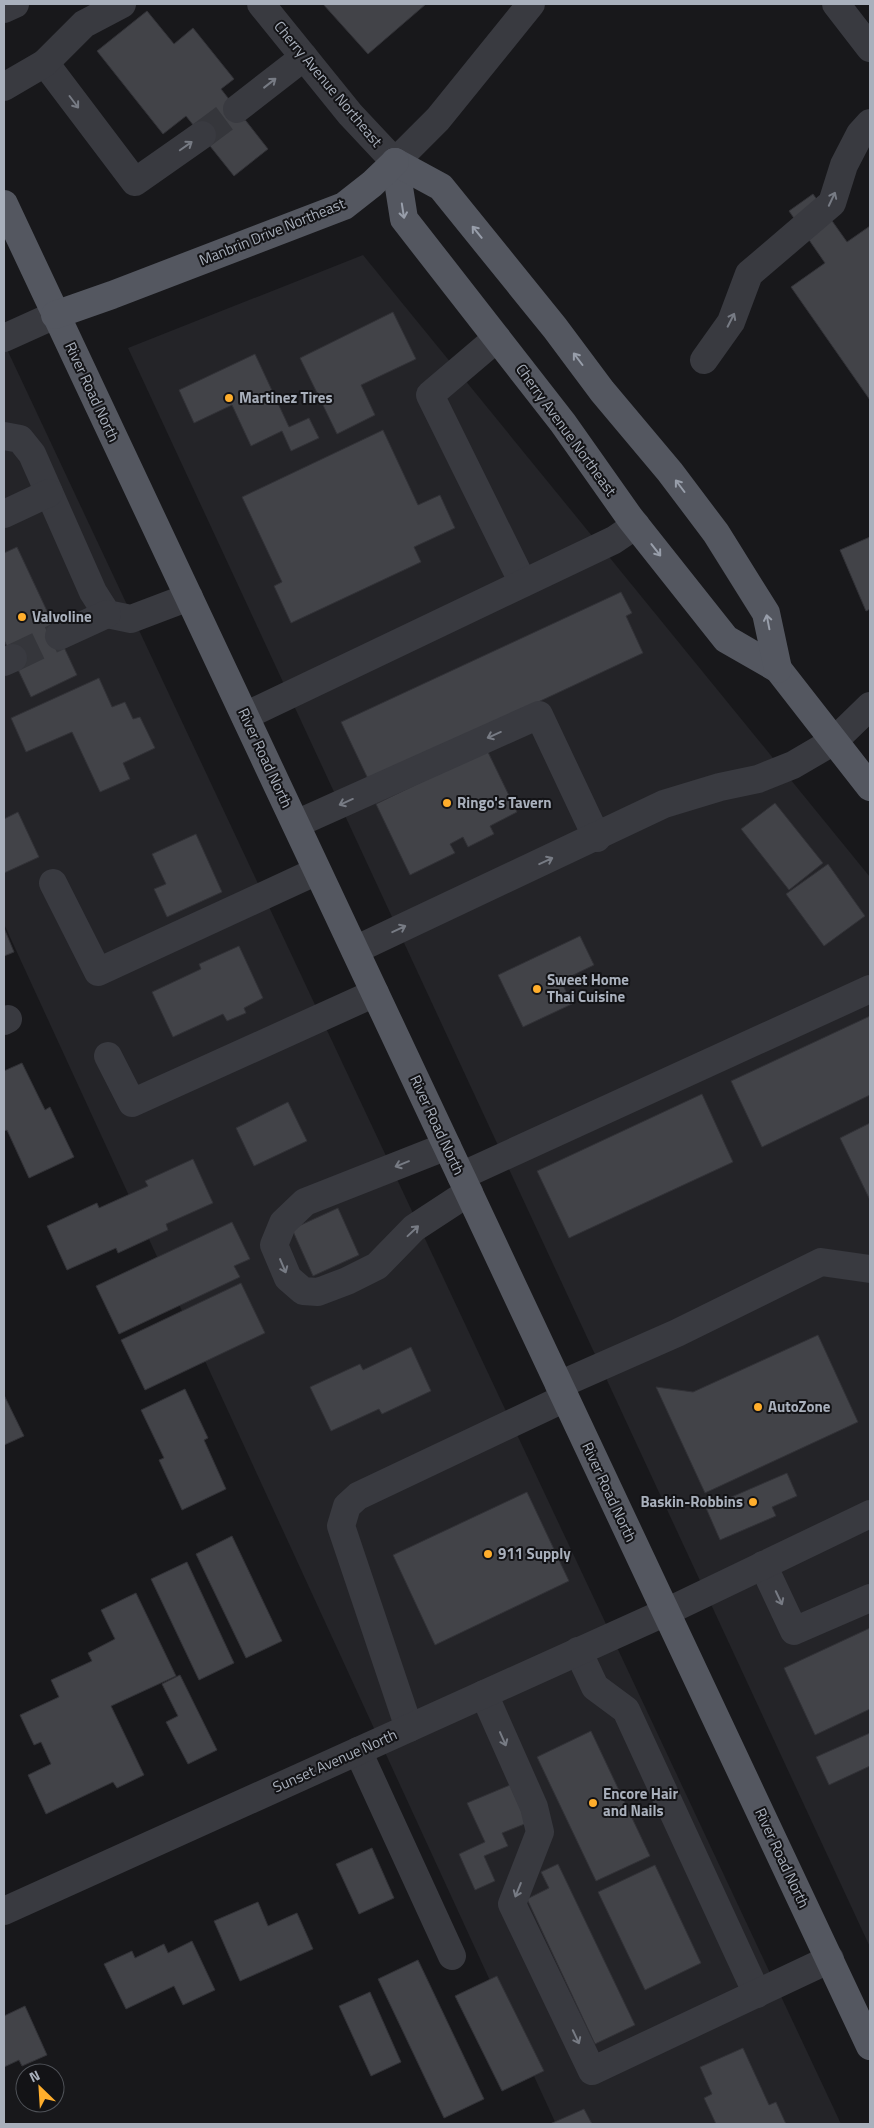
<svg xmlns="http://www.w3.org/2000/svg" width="874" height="2128" font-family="'Titillium Web',sans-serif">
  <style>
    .built { fill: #242428 }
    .building { fill: #424348; stroke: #323237 }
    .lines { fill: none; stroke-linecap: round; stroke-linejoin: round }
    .minor-tunnel { stroke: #35363b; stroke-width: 28; stroke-dasharray: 28 14; stroke-linecap: butt }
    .minor { stroke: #393a40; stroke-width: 28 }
    .major { stroke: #545760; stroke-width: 28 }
    .oneway { stroke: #777b84 }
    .oneway2 { stroke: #989eaa }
    .poi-dot { fill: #ffae2c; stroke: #131316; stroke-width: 2 }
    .labels { text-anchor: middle; stroke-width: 4; stroke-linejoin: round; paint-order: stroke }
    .street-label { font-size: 15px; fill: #a9b0bc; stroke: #131316 }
    .poi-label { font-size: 15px; font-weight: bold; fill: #a9b0bc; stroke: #131316; text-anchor: start }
  </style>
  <rect width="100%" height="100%" fill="#18181b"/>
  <!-- built -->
  <g class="built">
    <polygon points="363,255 870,877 870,1947 128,348"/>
    <polygon points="4,343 841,2124 556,2124 4,924"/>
  </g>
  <!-- building -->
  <g class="building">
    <polygon points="323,4 426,4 368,54"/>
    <polygon points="147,11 174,44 193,28 234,79 221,89 268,149 234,176 186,116 163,134 97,51"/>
    <polygon points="813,194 847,242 870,226 870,400 791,287 825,263 789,211"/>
    <polygon points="393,312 416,359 361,385 375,415 337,434 300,358"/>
    <polygon points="255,354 289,427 309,418 319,438 291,451 282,431 251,446 232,405 194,423 179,390"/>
    <polygon points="383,430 418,505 440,495 455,528 414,547 421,562 291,623 274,586 282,582 242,497"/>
    <polygon points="870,537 870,609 866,611 840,550"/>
    <polygon points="17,547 77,675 31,697 4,640 4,553"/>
    <polygon points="621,592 632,613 626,616 643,653 369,781 341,722"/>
    <polygon points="99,678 112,707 125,702 133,719 140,717 155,748 123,763 130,779 100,792 72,732 26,752 11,718"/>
    <polygon points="487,750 517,812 490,826 494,834 468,847 463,837 450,844 455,853 410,875 376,804"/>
    <polygon points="775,803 823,863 789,890 741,829"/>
    <polygon points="18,812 39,857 4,873 4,819"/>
    <polygon points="196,834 222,892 167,917 154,889 166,884 152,854"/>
    <polygon points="828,864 865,916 824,946 786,894"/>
    <polygon points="4,928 14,952 4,956"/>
    <polygon points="580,936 594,965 561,981 572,1004 523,1027 498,975"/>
    <polygon points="239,946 263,998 244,1008 246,1013 227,1021 223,1014 173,1037 152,992 201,969 199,964"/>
    <polygon points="870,1016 870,1095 762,1147 731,1081"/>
    <polygon points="22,1063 45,1110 50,1107 74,1157 29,1178 7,1130 4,1131 4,1071"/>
    <polygon points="702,1094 733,1162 569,1238 537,1171"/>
    <polygon points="288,1102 307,1141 254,1166 236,1128"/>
    <polygon points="870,1123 870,1200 840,1138"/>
    <polygon points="193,1159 213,1203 166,1224 168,1230 118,1253 116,1248 67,1270 47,1226 97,1203 99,1208 148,1186 145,1181"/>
    <polygon points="338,1208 359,1255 313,1276 292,1229"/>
    <polygon points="232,1222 250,1259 234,1266 240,1277 119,1334 96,1286"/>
    <polygon points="241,1283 265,1333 145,1390 121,1340"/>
    <polygon points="818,1335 858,1422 705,1493 656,1387 693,1392"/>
    <polygon points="411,1347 431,1391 382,1414 379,1409 331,1431 310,1387 360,1364 363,1370"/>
    <polygon points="185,1389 208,1438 204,1440 226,1489 182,1510 159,1460 164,1458 141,1410"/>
    <polygon points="4,1395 24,1436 4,1445"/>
    <polygon points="787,1473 797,1496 772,1507 776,1516 720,1540 706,1508"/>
    <polygon points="527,1492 569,1581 435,1645 393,1555"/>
    <polygon points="232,1536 282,1641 246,1658 196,1554"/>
    <polygon points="187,1562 234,1663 199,1680 151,1579"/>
    <polygon points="136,1593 176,1676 111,1706 144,1775 117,1788 113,1782 46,1814 28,1775 51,1764 41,1742 34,1745 20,1715 59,1697 51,1680 92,1661 88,1653 115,1639 101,1610"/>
    <polygon points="870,1628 870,1709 815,1735 784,1668"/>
    <polygon points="180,1675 217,1750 188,1764 166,1722 178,1716 162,1684"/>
    <polygon points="591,1731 650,1856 596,1881 537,1757"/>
    <polygon points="870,1733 870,1766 829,1785 816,1757"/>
    <polygon points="510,1785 527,1823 502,1833 508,1846 484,1856 495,1881 475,1890 459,1854 485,1842 467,1803"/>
    <polygon points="372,1848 394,1898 359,1914 336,1864"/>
    <polygon points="558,1864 635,2025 595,2044 527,1899 549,1888 541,1872"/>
    <polygon points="655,1865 701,1963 645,1990 598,1892"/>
    <polygon points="258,1902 268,1926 297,1913 313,1949 240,1981 214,1921"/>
    <polygon points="192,1941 215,1990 183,2005 174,1986 126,2009 104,1964 132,1951 135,1958 164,1944 168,1953"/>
    <polygon points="418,1960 484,2099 444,2118 378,1979"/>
    <polygon points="497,1976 544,2071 502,2091 455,1996"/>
    <polygon points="370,1992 401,2062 371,2076 339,2006"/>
    <polygon points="25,2006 47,2055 22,2066 19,2060 4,2067 4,2016"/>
    <polygon points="743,2048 769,2105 776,2102 786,2124 716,2124 704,2098 712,2094 700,2067"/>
    <polygon points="584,2109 592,2124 550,2124"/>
  </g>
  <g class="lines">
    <!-- minor-tunnel -->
    <g class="minor-tunnel">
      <polyline points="202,135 237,109"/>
      <polyline points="13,658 59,636"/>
    </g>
    <!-- minor -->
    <g class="minor">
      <polyline points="261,4 350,114 395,162 438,119 531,4"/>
      <polyline points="836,4 870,48"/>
      <polyline points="4,9 15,4"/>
      <polyline points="45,63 135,182 202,135"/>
      <polyline points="4,87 45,63 84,24 122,4"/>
      <polyline points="237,109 304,57"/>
      <polyline points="4,338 55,315"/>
      <polyline points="497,338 430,395 523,583"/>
      <polyline points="704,360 731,322 749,274 832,203 844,165 860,134 870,123"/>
      <polyline points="4,436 20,439 32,454 93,592 107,614 131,619 189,597"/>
      <polyline points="4,514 49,493"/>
      <polyline points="59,636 107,614"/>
      <polyline points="4,662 13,658"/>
      <polyline points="245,716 614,540 636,525"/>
      <polyline points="296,824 539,715 597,838"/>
      <polyline points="53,883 98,972 317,871"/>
      <polyline points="355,950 664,804 720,787 758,779 793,765 834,741 870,706"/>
      <polyline points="4,1021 8,1019"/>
      <polyline points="108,1056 132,1103 375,993"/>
      <polyline points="447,1146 305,1202 283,1223 274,1245 288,1278 303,1291 318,1292 347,1281 377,1266 414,1228 469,1192"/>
      <polyline points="461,1176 870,989"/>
      <polyline points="559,1385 677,1333 821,1262 870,1269"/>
      <polyline points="763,1565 794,1631 870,1598"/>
      <polyline points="578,1651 595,1687 626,1710 757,1994"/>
      <polyline points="484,1694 534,1807 540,1832 512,1904 592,2071 830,1959"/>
      <polyline points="409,1728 341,1526 347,1506 358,1496 565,1398"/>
      <polyline points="358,1751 452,1956"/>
      <polyline points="4,1911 666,1612 870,1514"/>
    </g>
    <!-- major -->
    <g class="major">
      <polyline points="395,162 404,219 563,423 630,518 726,639 778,669 870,787"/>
      <polyline points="395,162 441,187 555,328 602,391 670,472 716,533 766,613 778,669"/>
      <polyline points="4,204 870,2046"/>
      <polyline points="55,315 112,295 344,206 372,184 395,162"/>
    </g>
  </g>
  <!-- one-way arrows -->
  <defs><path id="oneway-shaft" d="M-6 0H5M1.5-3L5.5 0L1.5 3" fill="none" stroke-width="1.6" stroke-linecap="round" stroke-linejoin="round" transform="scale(1.25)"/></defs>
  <g class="oneway">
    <use href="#oneway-shaft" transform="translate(270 83) rotate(-38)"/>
    <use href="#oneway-shaft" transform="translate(74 102) rotate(53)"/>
    <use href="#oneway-shaft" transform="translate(186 146) rotate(-35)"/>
    <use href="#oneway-shaft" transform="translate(832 199) rotate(-65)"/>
    <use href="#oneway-shaft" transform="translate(731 320) rotate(-63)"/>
    <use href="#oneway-shaft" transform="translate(494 735) rotate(156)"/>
    <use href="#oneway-shaft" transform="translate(346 802) rotate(156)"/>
    <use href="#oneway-shaft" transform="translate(546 861) rotate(-25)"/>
    <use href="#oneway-shaft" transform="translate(399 929) rotate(-25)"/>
    <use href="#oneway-shaft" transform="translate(402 1164) rotate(158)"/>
    <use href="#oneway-shaft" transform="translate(413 1231) rotate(-43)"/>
    <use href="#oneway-shaft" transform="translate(283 1266) rotate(67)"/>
    <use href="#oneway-shaft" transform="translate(779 1598) rotate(65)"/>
    <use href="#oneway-shaft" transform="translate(503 1739) rotate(66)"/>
    <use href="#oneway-shaft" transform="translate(518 1890) rotate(112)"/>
    <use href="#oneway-shaft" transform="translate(576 2037) rotate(65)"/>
  </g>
  <g class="oneway2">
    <use href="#oneway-shaft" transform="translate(403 211) rotate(81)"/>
    <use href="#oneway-shaft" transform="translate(477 232) rotate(-129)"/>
    <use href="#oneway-shaft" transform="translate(578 359) rotate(-127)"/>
    <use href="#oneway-shaft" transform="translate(680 486) rotate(-127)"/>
    <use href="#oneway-shaft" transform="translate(656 550) rotate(52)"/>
    <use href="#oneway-shaft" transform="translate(768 622) rotate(-101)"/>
  </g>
  <!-- markers -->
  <g class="poi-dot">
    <circle cx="229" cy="398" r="5"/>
    <circle cx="22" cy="617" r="5"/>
    <circle cx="447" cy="803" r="5"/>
    <circle cx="537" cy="989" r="5"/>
    <circle cx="758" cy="1407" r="5"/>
    <circle cx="753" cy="1502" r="5"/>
    <circle cx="488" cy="1554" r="5"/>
    <circle cx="593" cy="1803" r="5"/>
  </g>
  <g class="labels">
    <!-- street labels -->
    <g class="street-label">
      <text transform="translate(328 84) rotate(50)" y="5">Cherry Avenue Northeast</text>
      <text transform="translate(272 232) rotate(-22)" y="5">Manbrin Drive Northeast</text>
      <text transform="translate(92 392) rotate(65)" y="5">River Road North</text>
      <text transform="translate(566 430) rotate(54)" y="5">Cherry Avenue Northeast</text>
      <text transform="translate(265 758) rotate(65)" y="5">River Road North</text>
      <text transform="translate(437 1125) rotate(65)" y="5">River Road North</text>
      <text transform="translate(609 1492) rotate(65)" y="5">River Road North</text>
      <text transform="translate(335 1761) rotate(-24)" y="5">Sunset Avenue North</text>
      <text transform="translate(782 1858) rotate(65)" y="5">River Road North</text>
    </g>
    <!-- poi labels -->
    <g class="poi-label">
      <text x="239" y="403">Martinez Tires</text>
      <text x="32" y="622">Valvoline</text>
      <text x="457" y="808">Ringo's Tavern</text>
      <text x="547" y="985">Sweet Home<tspan x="547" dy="17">Thai Cuisine</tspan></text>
      <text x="768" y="1412">AutoZone</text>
      <text x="743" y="1507" text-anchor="end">Baskin-Robbins</text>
      <text x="498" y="1559">911 Supply</text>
      <text x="603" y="1799">Encore Hair<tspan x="603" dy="17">and Nails</tspan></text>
    </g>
  </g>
  <!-- border -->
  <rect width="874" height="2128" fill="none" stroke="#a9b0bc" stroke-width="10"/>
  <!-- north arrow -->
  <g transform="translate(40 2088) rotate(335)"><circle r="24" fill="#131316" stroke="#4f5258"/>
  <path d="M0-4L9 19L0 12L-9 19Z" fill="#ffae2c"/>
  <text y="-8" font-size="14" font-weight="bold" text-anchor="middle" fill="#a9b0bc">N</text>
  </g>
</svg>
